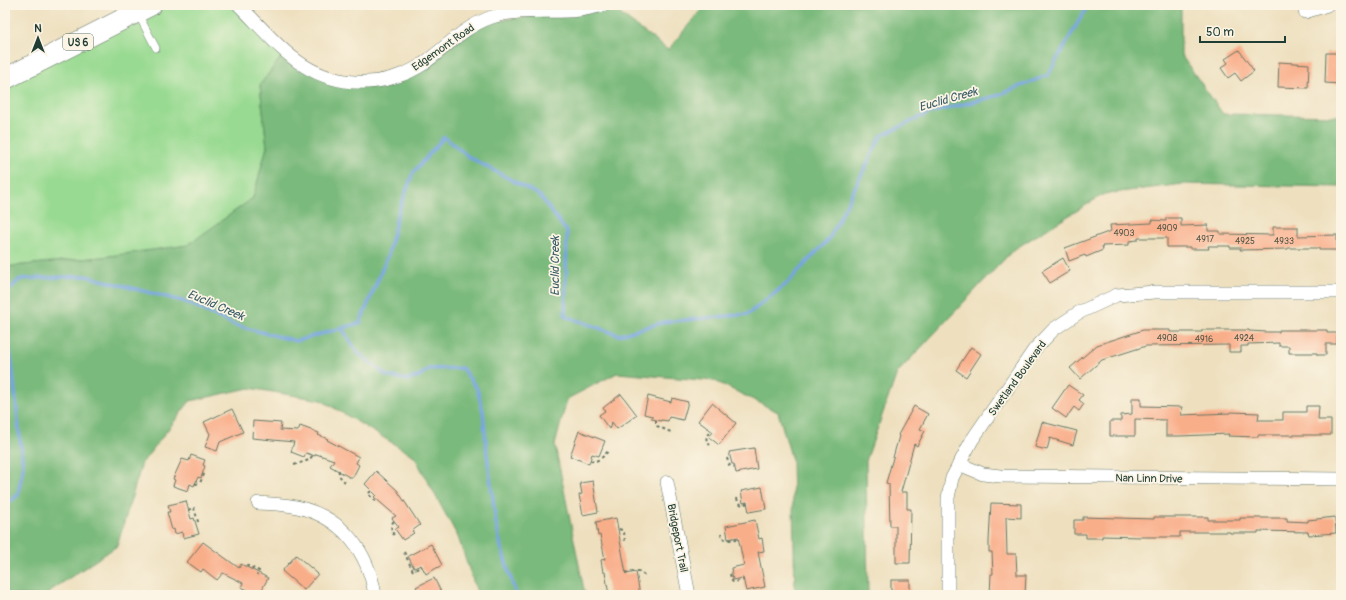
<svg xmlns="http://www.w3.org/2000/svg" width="1346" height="600" font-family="Pangolin,sans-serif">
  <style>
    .green { fill: #98da91; stroke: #5c8c62 }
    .forest { fill: #7aba7b; stroke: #4c7c58 }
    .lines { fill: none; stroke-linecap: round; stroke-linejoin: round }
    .stream { stroke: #77a5e0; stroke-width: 3.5 }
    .building { fill: #f9ae8a }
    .service-casing { stroke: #677665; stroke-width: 8 }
    .minor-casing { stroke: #677665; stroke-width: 14 }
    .primary-casing { stroke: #677665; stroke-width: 22 }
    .path { stroke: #677665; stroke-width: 2; stroke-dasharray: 3 3; stroke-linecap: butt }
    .service { stroke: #fff; stroke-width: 7 }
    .minor { stroke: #fff; stroke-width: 13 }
    .primary { stroke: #fff; stroke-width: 21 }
    .labels { text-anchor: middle; stroke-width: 3.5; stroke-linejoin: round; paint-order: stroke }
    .number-label { font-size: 9px; fill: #56594a }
    .shield { fill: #fcf5e5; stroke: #617469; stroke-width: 1 }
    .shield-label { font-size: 10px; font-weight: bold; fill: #1f3d34 }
    .street-label { font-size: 11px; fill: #1f3d34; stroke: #fcf5e5 }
    .water-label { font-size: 12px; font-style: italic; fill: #395c68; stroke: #fcf5e5 }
  </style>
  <rect width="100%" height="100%" fill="#fcf5e5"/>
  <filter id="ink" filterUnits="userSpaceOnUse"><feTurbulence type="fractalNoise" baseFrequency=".025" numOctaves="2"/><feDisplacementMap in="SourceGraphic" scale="8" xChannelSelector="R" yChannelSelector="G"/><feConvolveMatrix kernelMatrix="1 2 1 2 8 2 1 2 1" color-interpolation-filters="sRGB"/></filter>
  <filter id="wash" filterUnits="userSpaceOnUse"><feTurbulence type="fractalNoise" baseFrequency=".012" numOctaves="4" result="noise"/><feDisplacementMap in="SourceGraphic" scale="16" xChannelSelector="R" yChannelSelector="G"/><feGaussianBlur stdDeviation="0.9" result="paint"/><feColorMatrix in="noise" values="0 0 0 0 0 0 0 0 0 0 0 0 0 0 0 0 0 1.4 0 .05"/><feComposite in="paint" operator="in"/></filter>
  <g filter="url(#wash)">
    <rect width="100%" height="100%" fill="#eee0bf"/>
    <!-- green -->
    <polygon class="green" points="151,5 239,5 285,52 260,85 267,147 253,198 188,245 110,256 5,267 5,79"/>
    <!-- forest -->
    <polygon class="forest" points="608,5 668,50 705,5 1181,5 1181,55 1223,114 1341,116 1341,187 1183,184 1104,194 1013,250 897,373 866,461 868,595 795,595 792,460 778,412 715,381 617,373 567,399 555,445 585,595 478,595 458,537 414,456 321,400 249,388 190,401 142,463 117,546 50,591 47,595 5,595 5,267 110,256 188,245 253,198 267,147 260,85 285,52 329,78 391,78 474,24"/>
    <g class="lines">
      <!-- stream -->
      <g class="stream">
        <polyline points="5,294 20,279 86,276 186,302 234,325 296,341 360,323 388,255 397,216 413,173 444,137 469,157 539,195 567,232 565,316 619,335 664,322 748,314 785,285 829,239 881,136 929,113 996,96 1048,75 1088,5"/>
        <polyline points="5,319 12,364 23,467 18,495 5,505"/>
        <polyline points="342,328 357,352 387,376 408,380 419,376 429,369 462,368 477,389 483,411 487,454 496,523 501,547 516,595"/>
      </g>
    </g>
    <g id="blocks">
      <!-- building -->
      <g class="building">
        <polygon points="1239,50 1254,71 1241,81 1235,73 1228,78 1221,68 1228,63 1225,59"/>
        <polygon points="1326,53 1341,53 1341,84 1325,83"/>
        <polygon points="1279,62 1309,64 1308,88 1278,87"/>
        <polygon points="1166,218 1181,218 1181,226 1208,225 1208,231 1220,231 1220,234 1273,235 1273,227 1298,227 1298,236 1337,235 1337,250 1319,250 1319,248 1288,248 1288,249 1240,250 1241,248 1230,248 1230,246 1208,246 1209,249 1190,249 1190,247 1167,247 1167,238 1138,238 1138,240 1129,241 1129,245 1102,246 1103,250 1086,257 1085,255 1069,261 1065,248 1111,231 1110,225 1152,223 1152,220 1166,221"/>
        <polygon points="1063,258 1070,271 1050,283 1042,271"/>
        <polygon points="1143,330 1170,330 1170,332 1202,332 1202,330 1249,330 1249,331 1267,332 1279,332 1279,330 1327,330 1327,333 1337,333 1337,344 1326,344 1326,355 1317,355 1317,353 1289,353 1289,346 1279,346 1279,343 1248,344 1248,346 1241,346 1241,352 1229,352 1229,345 1146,346 1102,360 1080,379 1070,368 1097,345"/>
        <polygon points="971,347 981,354 966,377 956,370"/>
        <polygon points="1068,385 1083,395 1079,400 1084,404 1079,411 1074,407 1066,418 1052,408"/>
        <polygon points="621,394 637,415 617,429 612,422 609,429 599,415 605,411 603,408"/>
        <polygon points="648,396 671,402 672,398 688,402 683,420 669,417 668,421 661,420 661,421 652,419 652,416 644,414"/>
        <polygon points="1132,398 1141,398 1141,406 1182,407 1181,415 1230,413 1230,412 1259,413 1258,420 1283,420 1283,412 1306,412 1306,406 1319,406 1318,420 1331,420 1331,435 1258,435 1258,437 1228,436 1229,434 1180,436 1166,436 1166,420 1135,419 1135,436 1110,436 1110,421 1121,421 1121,415 1132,414"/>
        <polygon points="712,403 736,423 719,445 709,437 713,432 698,421"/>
        <polygon points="914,406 928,414 920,429 925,431 917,446 914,444 901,492 907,492 907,509 911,509 910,563 896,563 896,526 890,526 889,484 886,483 899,436 898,435"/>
        <polygon points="232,409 243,432 220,442 217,451 205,447 210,434 204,422"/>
        <polygon points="253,421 281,423 280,430 298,431 300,426 319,433 318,435 328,439 327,440 359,457 356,463 359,465 353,477 349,477 330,466 334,460 316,454 315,456 306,453 304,457 291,452 294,442 252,438"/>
        <polygon points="1042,422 1077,431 1073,445 1050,438 1047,450 1035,447"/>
        <polygon points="579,431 605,441 599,456 592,454 589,464 570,456"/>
        <polygon points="754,448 757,469 736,473 734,464 732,464 729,452"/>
        <polygon points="191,455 205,460 203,465 205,466 201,478 198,477 194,486 190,484 188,491 173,486 175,480 173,479 182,459 189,461"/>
        <polygon points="376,471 397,490 420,525 412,531 414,533 403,540 395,529 399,527 392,518 396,516 374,497 376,495 365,484"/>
        <polygon points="593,481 598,512 583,515 579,495 582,494 580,483"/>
        <polygon points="762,487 766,509 749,512 747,502 743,503 741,491"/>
        <polygon points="186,501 191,519 194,518 199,534 183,538 182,532 175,534 174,529 172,530 167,512 170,512 168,505"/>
        <polygon points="991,503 1021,504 1021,518 1006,517 1007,554 1016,554 1017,575 1026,575 1025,595 990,595 991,574 993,574 992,552 989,552 989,541"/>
        <polygon points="1083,517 1154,519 1154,517 1208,517 1208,520 1240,520 1240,518 1287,518 1287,521 1308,522 1308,520 1335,517 1336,533 1309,535 1308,532 1258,531 1258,533 1230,533 1230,532 1180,532 1180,537 1141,537 1102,536 1102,538 1086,538 1086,534 1074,534 1074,520 1083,520"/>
        <polygon points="616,518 626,574 636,572 640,595 609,595 605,572 603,572 601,560 605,559 600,535 598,536 596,522"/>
        <polygon points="755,520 759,539 762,538 764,551 758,552 765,587 746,591 743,578 733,580 731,568 744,565 738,537 728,539 726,526"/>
        <polygon points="203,542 239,568 241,564 268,578 259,595 241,587 243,583 223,573 217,580 203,569 201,572 187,562"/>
        <polygon points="431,544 442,565 426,574 421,565 414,568 408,556"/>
        <polygon points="296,555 318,574 304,590 282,571"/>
        <polygon points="434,578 441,592 437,595 420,595 416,587"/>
        <rect x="891" y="580" width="19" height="15"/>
      </g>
    </g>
  </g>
  <g filter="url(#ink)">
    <use href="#blocks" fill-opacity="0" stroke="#677665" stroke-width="1"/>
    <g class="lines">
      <!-- service casing -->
      <g class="service-casing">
        <polyline id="service" points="138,14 156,48"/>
      </g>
      <!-- minor casing -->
      <g class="minor-casing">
        <g id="minor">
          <path d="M239 5C279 45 306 85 368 82 387 81 408 74 423 64 447 47 463 27 492 17 516 9 542 12 567 11 580 11 591 8 603 5"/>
          <polyline points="1305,12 1327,5"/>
          <polyline points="959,464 983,474 1000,476 1341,479"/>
          <polyline points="667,482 689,595"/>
          <path d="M258 503C271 504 284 504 297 507 342 517 368 551 375 595"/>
          <polyline points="948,595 948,498 952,478 972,440 1034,350 1054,329 1078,313 1117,295 1155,292 1341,292"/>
        </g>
      </g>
      <!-- primary casing -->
      <g class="primary-casing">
        <polyline id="primary" points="5,79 151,5"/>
      </g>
      <!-- path -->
      <g class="path">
        <polyline points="656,420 656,424 657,426 673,433"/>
        <polyline points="710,445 707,442 706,436 711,431"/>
        <polyline points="727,458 729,465 735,467"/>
        <path d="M590 461C599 462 603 457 608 451"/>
        <polyline points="294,465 309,460 313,455"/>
        <path d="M339 470C338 476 341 478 345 482"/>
        <polyline points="195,484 200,483 205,472"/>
        <polyline points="371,491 368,494 378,503"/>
        <polyline points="737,498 738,502 742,505 748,503"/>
        <polyline points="188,510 194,508 199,525"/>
        <path d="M394 521C389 526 392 532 395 537"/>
        <polyline points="619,529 622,530 624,532 625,542"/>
        <polyline points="721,533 722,538 728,540 738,539"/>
        <polyline points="404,552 413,571 422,566"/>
        <polyline points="246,565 259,571 257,575"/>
        <path d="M625 573C633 571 640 568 645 577"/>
        <polyline points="730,574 732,581 733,582 744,580"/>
      </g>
      <!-- service -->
      <use href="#service" class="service"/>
      <!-- minor -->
      <use href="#minor" class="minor"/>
      <!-- primary -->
      <use href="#primary" class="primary"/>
    </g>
  </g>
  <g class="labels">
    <!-- number labels -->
    <g class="number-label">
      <text x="1167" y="231">4909</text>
      <text x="1124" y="236">4903</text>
      <text x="1205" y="242">4917</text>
      <text x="1245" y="244">4925</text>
      <text x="1284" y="244">4933</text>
      <text x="1167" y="341">4908</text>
      <text x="1244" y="341">4924</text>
      <text x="1204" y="342">4916</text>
    </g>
    <!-- shield labels -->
    <rect class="shield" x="63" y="34" width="30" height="16" rx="3"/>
    <g class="shield-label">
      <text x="78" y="46">US 6</text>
    </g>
    <!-- street labels -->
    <g class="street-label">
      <text transform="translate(443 47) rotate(-35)" y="4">Edgemont Road</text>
      <text transform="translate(1017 378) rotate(-54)" y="4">Swetland Boulevard</text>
      <text transform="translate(1149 478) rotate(1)" y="4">Nan Linn Drive</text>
      <text transform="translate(678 538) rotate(79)" y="4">Bridgeport Trail</text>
    </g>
    <!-- water labels -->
    <g class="water-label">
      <text transform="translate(948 99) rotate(-16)" y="4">Euclid Creek</text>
      <text transform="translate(555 266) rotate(-90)" y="4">Euclid Creek</text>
      <text transform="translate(216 305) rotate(23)" y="4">Euclid Creek</text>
    </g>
  </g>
  <!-- margin -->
  <rect width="1346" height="600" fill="none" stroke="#fcf5e5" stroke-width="20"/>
  <!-- north arrow -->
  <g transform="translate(38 38)" stroke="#fcf5e5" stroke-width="3" paint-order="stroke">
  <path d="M0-3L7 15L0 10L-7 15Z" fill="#1f3d34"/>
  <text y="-6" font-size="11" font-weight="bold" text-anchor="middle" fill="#1f3d34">N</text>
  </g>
  <!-- scale -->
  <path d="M1200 36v6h85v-6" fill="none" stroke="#1f3d34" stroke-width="2"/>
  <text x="1206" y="36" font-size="12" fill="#1f3d34" stroke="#fcf5e5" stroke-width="3" paint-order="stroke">50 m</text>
</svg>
